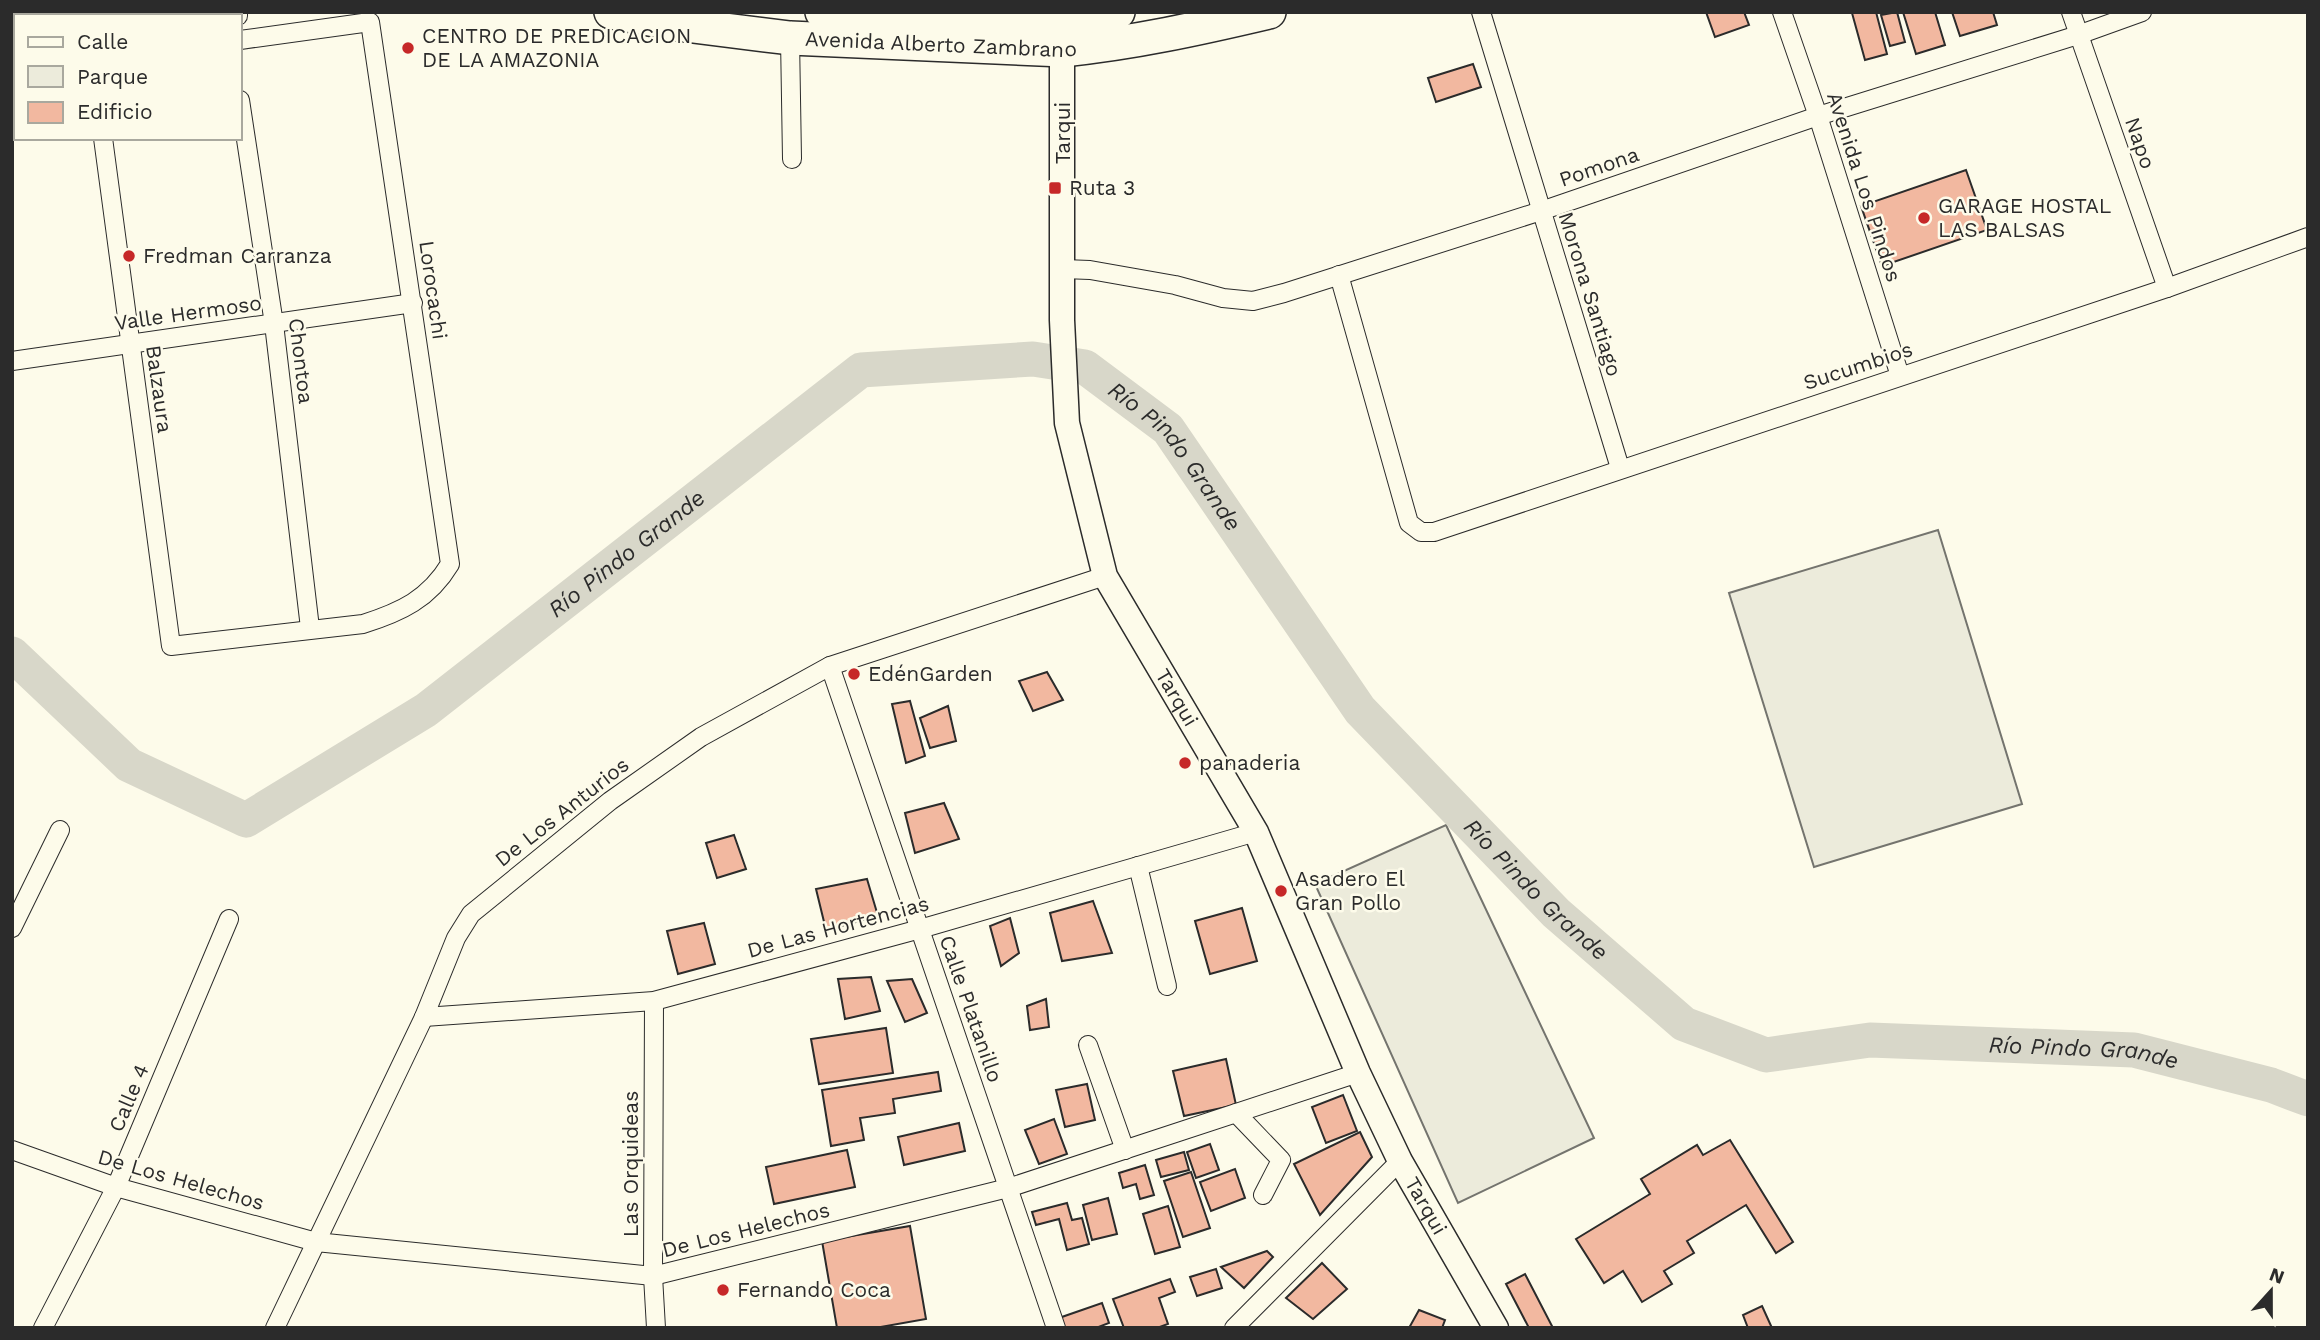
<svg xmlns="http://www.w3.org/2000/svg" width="2320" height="1340" font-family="'Work Sans',sans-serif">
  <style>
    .park { fill: #ecebdb; stroke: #74746e; stroke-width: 2 }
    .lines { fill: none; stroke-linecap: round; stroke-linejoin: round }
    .river { stroke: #d8d7c9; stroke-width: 35 }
    .building { fill: #f2b8a0; stroke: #2b2b2b; stroke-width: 2 }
    .street-casing { stroke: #2b2b2b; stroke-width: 20 }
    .secondary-casing { stroke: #2b2b2b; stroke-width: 27 }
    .highway-casing { stroke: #2b2b2b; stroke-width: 36 }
    .street { stroke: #fdfbea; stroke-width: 18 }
    .secondary { stroke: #fdfbea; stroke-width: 24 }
    .highway { stroke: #fdfbea; stroke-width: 33 }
    .poi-dot { fill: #c62828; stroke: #fdfbea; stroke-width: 2.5 }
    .labels { text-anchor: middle; stroke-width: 5; stroke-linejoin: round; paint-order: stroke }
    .poi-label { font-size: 21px; fill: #2b2b2b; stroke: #fdfbea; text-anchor: start }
    .street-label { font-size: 21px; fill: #2b2b2b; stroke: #fdfbea }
    .water-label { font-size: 23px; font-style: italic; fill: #2b2b2b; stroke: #fdfbea }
  </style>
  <rect width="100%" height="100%" fill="#fdfbea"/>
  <!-- park -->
  <g class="park">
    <polygon points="1938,530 2022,804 1814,867 1729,593"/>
    <polygon points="1446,825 1594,1138 1458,1203 1315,884"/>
  </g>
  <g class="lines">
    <!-- river -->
    <path class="river" id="s1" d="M12 654 129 765 246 820 426 710 861 370 1033 359 1085 367 1168 429 1360 710 1556 913 1684 1024 1766 1055 1870 1040 2134 1050 2271 1085 2308 1099"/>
  </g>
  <!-- building -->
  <g class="building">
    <polygon points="1706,12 1744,12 1749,25 1715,37"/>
    <polygon points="1876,12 1887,54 1865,60 1852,13"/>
    <polygon points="1897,12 1905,42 1890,46 1881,15"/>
    <polygon points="1903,12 1935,12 1945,45 1916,54"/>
    <polygon points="1952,12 1993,12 1997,25 1960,36"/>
    <polygon points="1473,64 1481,87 1436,102 1428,78"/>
    <polygon points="1966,170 1987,230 1882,266 1861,206"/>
    <polygon points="1047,672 1063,700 1033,711 1019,681"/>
    <polygon points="910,701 925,756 906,763 892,704"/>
    <polygon points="948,706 956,741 930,748 920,718"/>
    <polygon points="944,803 959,839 915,853 905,813"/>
    <polygon points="734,835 746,869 717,878 706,843"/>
    <polygon points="867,879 878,916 826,930 816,889"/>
    <polygon points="1093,901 1112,953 1062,961 1050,913"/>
    <polygon points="1242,908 1257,961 1210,974 1195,921"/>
    <polygon points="1010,918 1019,953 1001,966 990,926"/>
    <polygon points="704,923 715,964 678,974 667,931"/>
    <polygon points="871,977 880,1011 845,1019 838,979"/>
    <polygon points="912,979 927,1013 905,1022 887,981"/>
    <polygon points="1046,999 1049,1027 1030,1030 1027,1006"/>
    <polygon points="886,1028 893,1073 819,1084 811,1039"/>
    <polygon points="1226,1059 1236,1105 1184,1116 1173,1071"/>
    <polygon points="938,1072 941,1091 893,1099 895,1113 860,1118 864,1140 831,1146 822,1090"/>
    <polygon points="1087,1084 1095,1120 1065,1127 1056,1090"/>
    <polygon points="1343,1095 1357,1131 1326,1143 1312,1107"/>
    <polygon points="1054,1119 1067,1154 1039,1164 1025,1130"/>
    <polygon points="959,1123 965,1151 904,1165 898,1137"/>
    <polygon points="1360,1132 1372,1157 1320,1215 1294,1164"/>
    <polygon points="1730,1140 1793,1242 1776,1253 1746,1205 1687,1241 1694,1253 1664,1271 1672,1284 1642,1302 1623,1271 1604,1283 1576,1239 1650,1194 1641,1179 1697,1145 1703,1155"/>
    <polygon points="1210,1144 1219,1170 1196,1178 1187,1152"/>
    <polygon points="847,1150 855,1187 774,1204 766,1167"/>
    <polygon points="1184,1152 1189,1170 1161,1177 1156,1160"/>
    <polygon points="1145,1165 1154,1195 1140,1199 1136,1184 1123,1188 1119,1173"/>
    <polygon points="1235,1169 1245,1198 1211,1211 1200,1182"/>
    <polygon points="1191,1172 1210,1228 1183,1237 1164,1181"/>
    <polygon points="1108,1198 1117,1234 1092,1240 1083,1205"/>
    <polygon points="1067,1203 1072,1220 1082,1218 1089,1244 1067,1250 1059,1219 1036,1225 1032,1212"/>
    <polygon points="1168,1206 1180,1247 1155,1254 1143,1214"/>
    <polygon points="910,1226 926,1319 875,1328 837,1328 822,1241"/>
    <polygon points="1267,1251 1273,1257 1244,1288 1221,1267"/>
    <polygon points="1322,1263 1347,1289 1313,1319 1286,1298"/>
    <polygon points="1216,1269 1222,1288 1197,1296 1190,1277"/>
    <polygon points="1525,1274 1553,1328 1529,1328 1506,1284"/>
    <polygon points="1170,1279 1175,1292 1159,1298 1168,1324 1157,1328 1124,1328 1113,1299"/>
    <polygon points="1102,1303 1109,1323 1096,1328 1062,1328 1059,1318"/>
    <polygon points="1762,1306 1772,1328 1748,1328 1743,1315"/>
    <polygon points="1419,1310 1445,1320 1442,1328 1409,1328"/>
  </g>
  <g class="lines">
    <!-- street casing -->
    <g class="street-casing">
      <g id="street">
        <polyline points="219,12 219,16"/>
        <polyline points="238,12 238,16"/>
        <polyline points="1481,12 1620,468"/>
        <polyline points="1782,12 1818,116 1900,376"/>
        <polyline points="2071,12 2167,288"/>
        <polyline points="790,38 792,159"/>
        <polyline points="12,67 16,67"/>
        <polyline points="240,100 274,324 310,628"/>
        <path d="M103 138 171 646 363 624C401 612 429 599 450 564L370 22 240 40"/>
        <polyline points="1063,269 1090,270 1175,285 1223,298 1253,301 1284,293 1541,211 1818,116 2078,35 2142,12"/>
        <polyline points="1339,275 1409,523 1421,532 1434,532 2167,288 2308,237"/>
        <polyline points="12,361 413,303"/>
        <polyline points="830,666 1056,1328"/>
        <polyline points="1138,866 1167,986"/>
        <polyline points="12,928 60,830"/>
        <polyline points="654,1001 653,1276 656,1328"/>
        <polyline points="424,1017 654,1001 920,929 1256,832"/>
        <polyline points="1088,1045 1125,1150"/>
        <polyline points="1236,1113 1281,1160 1263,1195"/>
        <polyline points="12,1150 116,1187 316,1242 653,1276 1008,1188 1358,1073"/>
        <polyline points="43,1328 116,1187 229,919"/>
        <polyline points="275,1328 424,1017 456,938 471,914 610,801 701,737 830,666 1105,576"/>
        <polyline points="1234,1328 1400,1161"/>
      </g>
    </g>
    <!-- secondary casing -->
    <g class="secondary-casing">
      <g id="secondary">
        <path id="s2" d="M1062 34V320L1067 423 1105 576 1256 832 1358 1073 1400 1161 1496 1328"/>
      </g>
    </g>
    <!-- highway casing -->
    <g class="highway-casing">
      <g id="highway">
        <path id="s3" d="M611 12 677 24 790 38 1063 50C1133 43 1201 28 1269 12"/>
        <polyline points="822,12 1061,21 1118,12"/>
      </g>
    </g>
    <!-- street -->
    <use href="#street" class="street"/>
    <!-- secondary -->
    <use href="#secondary" class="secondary"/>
    <!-- highway -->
    <use href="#highway" class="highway"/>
  </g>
  <!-- markers -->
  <g class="poi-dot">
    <circle cx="408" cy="48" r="7"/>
    <rect x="1048" y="181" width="14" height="14" rx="3.5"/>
    <circle cx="1924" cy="218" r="7"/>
    <circle cx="129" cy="256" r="7"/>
    <circle cx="854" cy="674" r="7"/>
    <circle cx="1185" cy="763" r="7"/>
    <circle cx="1281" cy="891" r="7"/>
    <circle cx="723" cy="1290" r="7"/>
  </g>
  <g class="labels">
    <!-- poi labels -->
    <g class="poi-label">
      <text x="422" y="43">CENTRO DE PREDICACION<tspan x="422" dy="24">DE LA AMAZONIA</tspan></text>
      <text x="1069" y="195">Ruta 3</text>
      <text x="1938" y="213">GARAGE HOSTAL<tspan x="1938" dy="24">LAS BALSAS</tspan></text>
      <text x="143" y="263">Fredman Carranza</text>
      <text x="868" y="681">EdénGarden</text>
      <text x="1199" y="770">panaderia</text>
      <text x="1295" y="886">Asadero El<tspan x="1295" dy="24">Gran Pollo</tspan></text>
      <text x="737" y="1297">Fernando Coca</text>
    </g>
    <!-- street labels -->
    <g class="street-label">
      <text dy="7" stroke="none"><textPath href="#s3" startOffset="332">Avenida Alberto Zambrano</textPath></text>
      <text transform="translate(1063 133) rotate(-90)" y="7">Tarqui</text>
      <text transform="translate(2140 143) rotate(71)" y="7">Napo</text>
      <text transform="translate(1599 167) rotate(-19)" y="7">Pomona</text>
      <text transform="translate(1864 187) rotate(72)" y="7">Avenida Los Pindos</text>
      <text transform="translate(433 290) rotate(82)" y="7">Lorocachi</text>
      <text transform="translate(1590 294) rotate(73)" y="7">Morona Santiago</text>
      <text transform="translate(188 313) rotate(-8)" y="7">Valle Hermoso</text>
      <text transform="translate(301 361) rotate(83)" y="7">Chontoa</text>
      <text transform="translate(1858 366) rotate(-18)" y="7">Sucumbios</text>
      <text transform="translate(159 389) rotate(82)" y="7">Balzaura</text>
      <text dy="7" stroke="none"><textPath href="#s2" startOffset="688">Tarqui</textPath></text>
      <text transform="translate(562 812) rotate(-38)" y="7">De Los Anturios</text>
      <text transform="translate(838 927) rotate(-15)" y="7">De Las Hortencias</text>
      <text transform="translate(971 1009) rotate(71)" y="7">Calle Platanillo</text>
      <text transform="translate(129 1098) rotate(-67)" y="7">Calle 4</text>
      <text transform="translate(631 1164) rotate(-90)" y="7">Las Orquideas</text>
      <text transform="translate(181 1180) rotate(16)" y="7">De Los Helechos</text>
      <text dy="7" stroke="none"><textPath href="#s2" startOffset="1255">Tarqui</textPath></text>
      <text transform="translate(746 1230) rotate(-14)" y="7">De Los Helechos</text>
    </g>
    <!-- water labels -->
    <g class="water-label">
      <text dy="8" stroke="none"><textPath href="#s1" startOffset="1407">Río Pindo Grande</textPath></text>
      <text dy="8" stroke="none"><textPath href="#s1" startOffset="756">Río Pindo Grande</textPath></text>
      <text dy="8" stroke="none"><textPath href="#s1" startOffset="1974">Río Pindo Grande</textPath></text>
      <text dy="8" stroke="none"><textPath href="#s1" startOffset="2581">Río Pindo Grande</textPath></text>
    </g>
  </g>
  <!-- border -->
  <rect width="2320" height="1340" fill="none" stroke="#2b2b2b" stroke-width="28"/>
  <!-- legend -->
  <rect x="14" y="14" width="228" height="126" fill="#fdfbea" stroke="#a9a89e" stroke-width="2"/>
  <rect x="28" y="37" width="35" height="10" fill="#fdfbea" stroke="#a9a89e" stroke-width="2"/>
  <text x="77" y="49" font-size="21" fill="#2b2b2b">Calle</text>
  <rect x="28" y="66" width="35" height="21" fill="#ecebdb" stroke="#a9a89e" stroke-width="2"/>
  <text x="77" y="84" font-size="21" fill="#2b2b2b">Parque</text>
  <rect x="28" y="102" width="35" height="21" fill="#f2b8a0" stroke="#a9a89e" stroke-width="2"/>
  <text x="77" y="119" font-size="21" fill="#2b2b2b">Edificio</text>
  <!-- north arrow -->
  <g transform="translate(2271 1291) rotate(21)" stroke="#fdfbea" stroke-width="5" paint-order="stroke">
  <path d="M0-5L12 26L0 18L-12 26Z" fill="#2b2b2b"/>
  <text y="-10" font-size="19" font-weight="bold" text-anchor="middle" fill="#2b2b2b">N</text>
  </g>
</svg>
